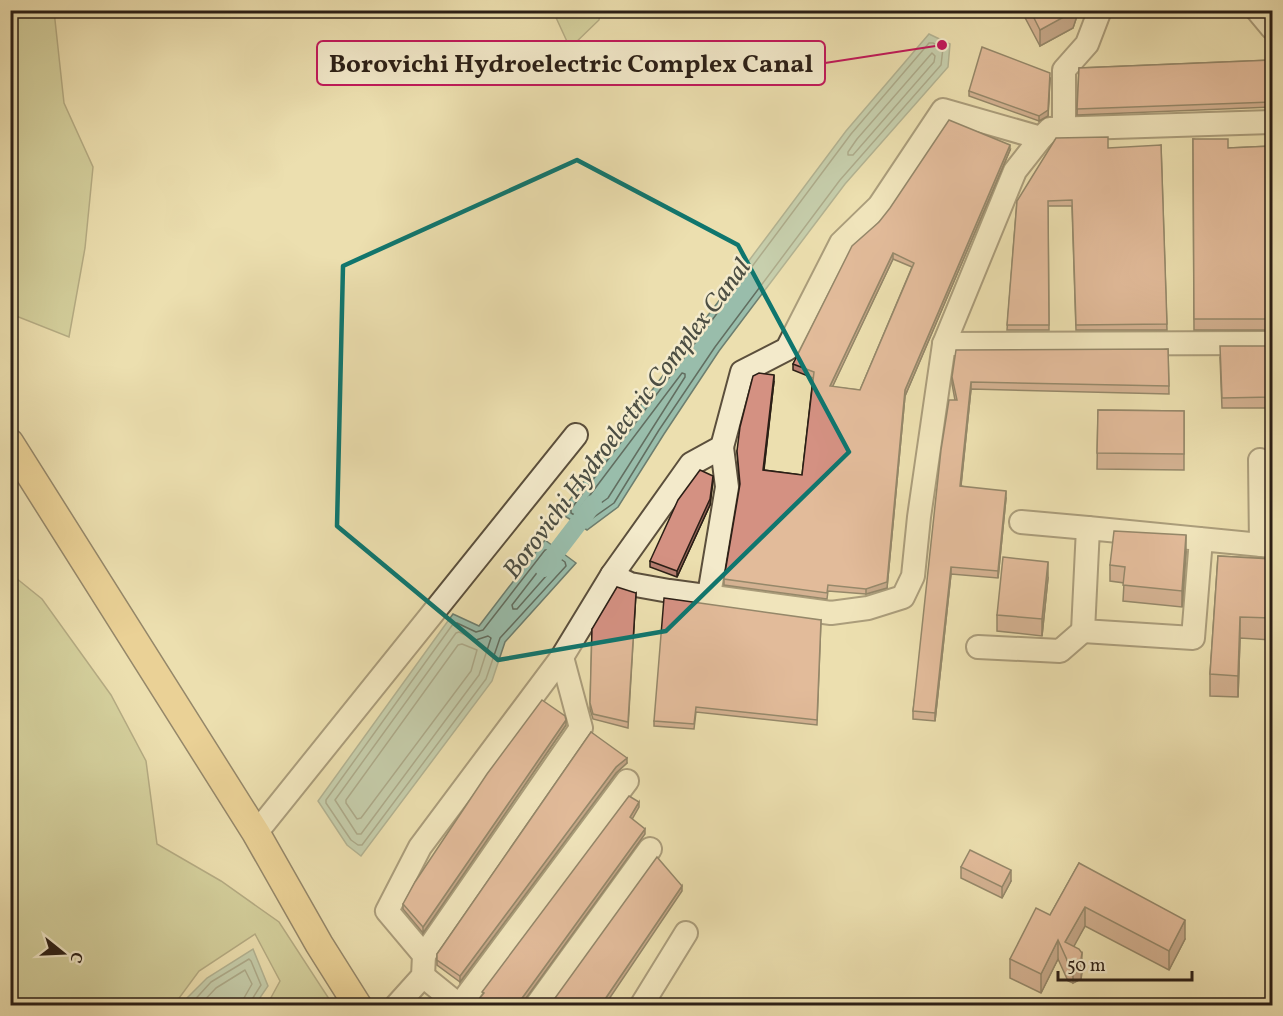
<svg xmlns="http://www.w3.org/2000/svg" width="1283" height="1016" font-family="Vollkorn,serif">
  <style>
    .green { fill: #b9c18a; stroke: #727050; stroke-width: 1.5 }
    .water { fill: #99bdab; stroke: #6d7e6f; stroke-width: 1.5 }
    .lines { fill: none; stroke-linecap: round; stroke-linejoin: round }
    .shore { stroke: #626e60; stroke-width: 1.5 }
    .canal { stroke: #99bdab; stroke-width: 18 }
    .minor-casing { stroke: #5b4f3c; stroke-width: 26 }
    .major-casing { stroke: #2b1f16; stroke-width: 30 }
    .minor { stroke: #f3eacb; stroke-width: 22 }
    .major { stroke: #e6c078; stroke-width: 27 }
    .wall { fill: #b67d70; stroke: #2b1f16; stroke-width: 1.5; fill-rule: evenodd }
    .shaded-wall { fill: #94665b; stroke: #2b1f16; stroke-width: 1.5 }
    .building { fill: #d49182; stroke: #2b1f16; stroke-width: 1.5; fill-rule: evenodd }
    .marked { fill: none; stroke: #0f766e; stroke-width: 4.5; stroke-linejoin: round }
    .labels { text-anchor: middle; stroke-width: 5; stroke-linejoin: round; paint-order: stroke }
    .water-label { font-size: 26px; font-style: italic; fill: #4c4e43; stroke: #f3eacb }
    .leader { fill: none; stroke: #c2185b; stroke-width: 2 }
    .callout-dot { fill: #c2185b; stroke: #f3eacb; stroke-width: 2 }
    .callout { fill: #f3eacb; stroke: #c2185b; stroke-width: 2 }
    .callout-label { font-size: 26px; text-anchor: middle; font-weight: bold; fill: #2b1f16 }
  </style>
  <rect width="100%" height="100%" fill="#ecdfaf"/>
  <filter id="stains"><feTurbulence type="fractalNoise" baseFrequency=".00333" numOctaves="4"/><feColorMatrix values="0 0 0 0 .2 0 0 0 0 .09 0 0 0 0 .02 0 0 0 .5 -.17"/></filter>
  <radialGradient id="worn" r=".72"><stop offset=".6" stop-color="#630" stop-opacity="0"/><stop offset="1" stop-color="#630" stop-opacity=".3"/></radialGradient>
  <!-- green -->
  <g class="green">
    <polygon points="10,11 54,11 64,103 93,167 85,248 69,337 11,314"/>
    <polygon points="553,11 600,11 599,20 570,48"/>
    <polygon points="11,574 42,599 111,695 146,761 157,844 221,881 279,922 333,1005 267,1005 280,981 255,934 199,971 174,1005 11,1005"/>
  </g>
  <!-- water -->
  <g class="water">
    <polygon points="929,34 950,44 948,67 845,184 719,351 664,434 618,507 587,530 560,513 846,131"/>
    <polygon points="545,540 576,563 505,642 492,681 361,856 347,845 318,801 453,614 479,626"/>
    <polygon points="253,949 268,986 255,1005 180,1005 207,978"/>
  </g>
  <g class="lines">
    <!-- shore -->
    <g class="shore">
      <polygon points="933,43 943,48 941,65 840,180 715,347 659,430 614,503 587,522 571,513 571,509 851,134 929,43"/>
      <polygon points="932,53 935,56 934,62 853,155 848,155 848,152 857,139"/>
      <polygon points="682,373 685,374 685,377 608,498 587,513 582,511 581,507"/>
      <polygon points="545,550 548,550 565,562 566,566 500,638 486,679 362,845 358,845 351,840 326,803 326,800 453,624 457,623 476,632 483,630"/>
      <polygon points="549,560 554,564 554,567 517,609 513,609 512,605 546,561"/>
      <polygon points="459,632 476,640 488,636 491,638 479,675 361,834 357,834 335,800 456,633"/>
      <polygon points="462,644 477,650 471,671 361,818 357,819 346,803 346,800 458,645"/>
      <polyline points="189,1006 211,982 249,959 251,961 261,985 251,1001 251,1006"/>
      <polyline points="199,1006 216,988 245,970 252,984 244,998 243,1006"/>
    </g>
    <!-- canal -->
    <polyline class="canal" points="544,568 593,504"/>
    <!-- minor casing -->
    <g class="minor-casing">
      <g id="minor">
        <polyline points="1257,10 1272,28"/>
        <polyline points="1064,128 1064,70 1087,44 1100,10"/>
        <polyline points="944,344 1272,343"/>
        <polyline points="1260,460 1261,545"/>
        <polyline points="1021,522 1088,528"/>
        <polyline points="1201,539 1193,638 1083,631 1088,528 1272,546"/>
        <polyline points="612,575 630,584 669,591 831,613 868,608 903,597 913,576 919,517 944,344 1015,171 1041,138"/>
        <polyline points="709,595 727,487 722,447"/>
        <polyline points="978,647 1060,651 1083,631"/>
        <polyline points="256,833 576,435"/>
        <polyline points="424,955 581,728 562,657"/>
        <polyline points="423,976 460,1006"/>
        <polyline points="396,1006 423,976 424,955 387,911 420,847 562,657 612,575 691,464 722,447 742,372 787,349 841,243 879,206 943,110 1041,138 1050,129 1272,122"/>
        <polyline points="459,1006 627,781"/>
        <polyline points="536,1006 650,849"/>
        <polyline points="641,1006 686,933"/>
      </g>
    </g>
    <!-- major casing -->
    <g class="major-casing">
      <polyline id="major" points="10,443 256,833 319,944 358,1006"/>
    </g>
    <!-- minor -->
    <use href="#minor" class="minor"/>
    <!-- major -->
    <use href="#major" class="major"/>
  </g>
  <!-- wall -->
  <g class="wall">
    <polygon points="1021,10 1078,10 1078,13 1073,28 1040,46"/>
    <polygon points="1272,60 1272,107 1077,115 1079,68"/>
    <polygon points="1050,78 1048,116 1039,121 969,96 969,91"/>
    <polygon points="1193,139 1228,148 1272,146 1272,330 1194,330"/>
    <polygon points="1161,145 1167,330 1076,330 1072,206 1048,206 1049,330 1007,330 1017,201"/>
    <path d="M1010 150 905 396 887 588 866 594 828 591 827 599 724 585V579L740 486 737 451 774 381 764 470 802 475 813 378 793 370V364L879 222ZM893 259 912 267 860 390 832 387Z"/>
    <polygon points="1272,346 1272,408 1222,408 1220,357"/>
    <polygon points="1168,349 1169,394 971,389 961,486 1006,498 998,578 951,574 935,721 913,719 913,711 955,400 952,384 952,377"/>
    <polygon points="1098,410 1184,411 1184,470 1097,469"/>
    <polygon points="713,482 710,505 677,577 650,567 650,561"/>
    <polygon points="1186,552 1182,607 1123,601 1124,583 1110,581 1110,565"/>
    <polygon points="1218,556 1272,559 1272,640 1240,638 1238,697 1210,696 1210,674"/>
    <polygon points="1048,578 1042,636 997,631 997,615"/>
    <polygon points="636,593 628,728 593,719 590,709 592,629"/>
    <polygon points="821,620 817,725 696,712 694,729 654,726 654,721"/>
    <polygon points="566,725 423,933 403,909 403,904"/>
    <polygon points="591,732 627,763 616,773 460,982 437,965 437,954"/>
    <polygon points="1079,863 1185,939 1169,970 1085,926 1073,946 1082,973 1081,979 1073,983 1068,981 1058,959 1041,993 1010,978 1010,959 1050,915"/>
    <polygon points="961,867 1011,881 1002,898 961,878"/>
  </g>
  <!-- shaded-wall -->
  <g class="shaded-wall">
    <polygon points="1073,10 1078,10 1078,13 1073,28 1040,46 1040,30"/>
    <polygon points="1050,78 1048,116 1039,121 1039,116"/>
    <polygon points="1010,145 1010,150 905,396 887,588 866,594 866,589 905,390"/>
    <polygon points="893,253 893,259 830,392 830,386"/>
    <polygon points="774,375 774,381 763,476 763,470"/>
    <polygon points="971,382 971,389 960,494 960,486"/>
    <polygon points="713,476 710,505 677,577 677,571"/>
    <polygon points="1006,491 1006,498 998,578 998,571"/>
    <polygon points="1186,535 1186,552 1182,607 1182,591"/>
    <polygon points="1048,562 1048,578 1042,636 1042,619"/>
    <polygon points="951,567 951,574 935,721 935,713"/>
    <polygon points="1240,617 1240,638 1238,697 1238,676"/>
    <polygon points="566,720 566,725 423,933 423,927"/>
    <polygon points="627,758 627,763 616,773 460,982 460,976 616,767"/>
    <polygon points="639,802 639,807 630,823 630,817"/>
    <polygon points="645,829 645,834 521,1005 517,1005"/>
    <polygon points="1011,870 1011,881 1002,898 1002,887"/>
    <polygon points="682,886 682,891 605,1005 601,1005"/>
    <polygon points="1085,907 1085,926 1067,959 1065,942"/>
    <polygon points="1185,920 1185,939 1169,970 1169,951"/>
    <polygon points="1058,940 1058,959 1041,993 1041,974"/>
    <polygon points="1082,953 1081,979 1073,983 1073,963"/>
  </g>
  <!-- building -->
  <g class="building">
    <polygon points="1030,10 1073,10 1073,12 1040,30"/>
    <polygon points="982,47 1050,73 1048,110 1039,116 969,91"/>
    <polygon points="1272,60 1272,102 1077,109 1079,68"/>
    <path d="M949 120 1010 145 905 390 887 582 866 589 828 585 827 593 724 579 740 484 737 451 740 427 753 376 759 373 774 375 763 470 802 475 814 372 793 364 852 246 879 222 890 208ZM893 253 914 263 860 390 830 386Z"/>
    <polygon points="1108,137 1108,148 1161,145 1167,324 1076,325 1072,200 1048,201 1049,325 1007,325 1017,201 1056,138"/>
    <polygon points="1193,139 1228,139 1228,148 1272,146 1272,319 1194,319"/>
    <polygon points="1220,346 1272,346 1272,397 1222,398"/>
    <polygon points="1168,349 1169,386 971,382 960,486 1006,491 998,571 951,567 935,713 913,711 941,450 949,400 957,400 952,377 956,350"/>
    <polygon points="1098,410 1184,411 1184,454 1097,453"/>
    <polygon points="700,470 713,476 710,499 677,571 650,561 678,500"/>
    <polygon points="1114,531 1186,535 1182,591 1123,585 1125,567 1110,565"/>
    <polygon points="1218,556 1272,559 1272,618 1240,617 1238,676 1210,674"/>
    <polygon points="1003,557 1048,562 1042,619 997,615"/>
    <polygon points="617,587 636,593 628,722 593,714 590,703 592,629"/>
    <polygon points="664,598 821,620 817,720 696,707 694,724 654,721"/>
    <polygon points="542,700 565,716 566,720 423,927 403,904 415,882 487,774"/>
    <polygon points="591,732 627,758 616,767 460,976 437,960 437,954"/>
    <polygon points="629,796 639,802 630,817 645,829 517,1005 477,1005 475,1004 484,993 482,992"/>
    <polygon points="970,850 1011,870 1002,887 961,867"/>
    <polygon points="657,857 682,886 601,1005 550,1005"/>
    <polygon points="1079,863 1185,920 1169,951 1085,907 1065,942 1079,949 1082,953 1081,959 1073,963 1068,962 1058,940 1041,974 1010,959 1036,908 1050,915"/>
  </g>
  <!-- marked area -->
  <path d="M0 0H1283V1016H0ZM577 160 738 245 849 452 666 631 498 660 337 526 343 266Z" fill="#ecdfaf" fill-opacity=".55" fill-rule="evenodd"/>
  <path class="marked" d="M577 160 738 245 849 452 666 631 498 660 337 526 343 266Z"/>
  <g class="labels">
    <!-- water labels -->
    <g class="water-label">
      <text transform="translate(626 418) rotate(-53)" y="9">Borovichi Hydroelectric Complex Canal</text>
    </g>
  </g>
  <!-- callouts -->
  <path class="leader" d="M942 45L825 63"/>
  <circle class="callout-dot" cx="942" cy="45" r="6"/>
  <rect class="callout" x="317" y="41" width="508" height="44" rx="6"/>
  <g class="callout-label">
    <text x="571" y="72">Borovichi Hydroelectric Complex Canal</text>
  </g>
  <!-- margin -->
  <rect width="1283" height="1016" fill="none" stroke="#ecdfaf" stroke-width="36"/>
  <rect x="12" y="12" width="1259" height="992" fill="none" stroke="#2b1f16" stroke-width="3"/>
  <rect x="18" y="18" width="1247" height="980" fill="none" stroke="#2b1f16" stroke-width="1.5"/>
  <!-- north arrow -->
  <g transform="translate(63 953) rotate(108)" stroke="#f3eacb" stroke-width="4.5" paint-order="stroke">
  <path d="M0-4.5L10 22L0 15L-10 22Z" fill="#2b1f16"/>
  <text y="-9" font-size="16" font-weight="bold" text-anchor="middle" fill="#2b1f16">С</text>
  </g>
  <!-- scale -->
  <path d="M1058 971v9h134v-9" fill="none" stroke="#2b1f16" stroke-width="3"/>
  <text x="1067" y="971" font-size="18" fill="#2b1f16" stroke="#f3eacb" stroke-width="4.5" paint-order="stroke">50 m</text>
  <rect width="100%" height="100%" filter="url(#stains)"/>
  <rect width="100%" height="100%" fill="url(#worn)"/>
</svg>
